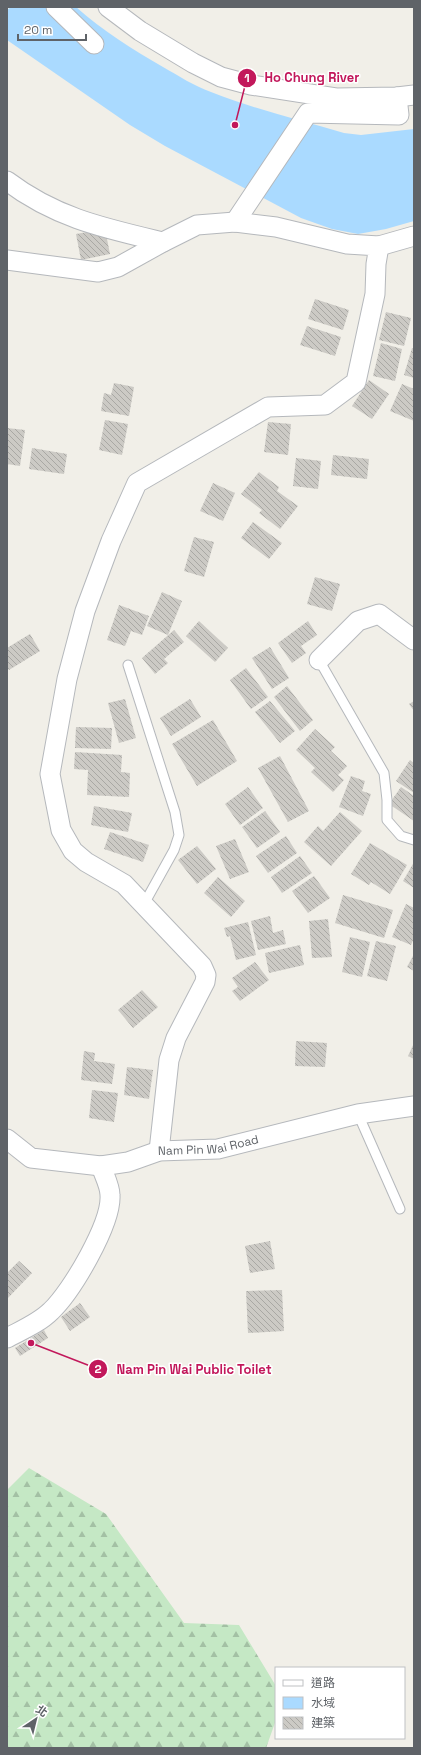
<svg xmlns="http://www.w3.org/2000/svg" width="421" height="1755" font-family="'Space Grotesk','Noto Sans TC',sans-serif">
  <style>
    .forest { fill: url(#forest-firs) }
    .water { fill: #aadaff }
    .building { fill: url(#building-back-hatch) }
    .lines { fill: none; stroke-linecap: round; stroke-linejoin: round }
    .lane-casing { stroke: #b5b8bc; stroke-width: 11 }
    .street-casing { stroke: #b5b8bc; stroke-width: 21 }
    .lane { stroke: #fff; stroke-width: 9 }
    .street { stroke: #fff; stroke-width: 19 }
    .labels { text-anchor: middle; stroke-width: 3; stroke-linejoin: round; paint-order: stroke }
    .street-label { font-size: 12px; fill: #5f6368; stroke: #fff }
    .leader { fill: none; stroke: #c2185b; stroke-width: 1.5 }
    .callout-dot { fill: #c2185b; stroke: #fff; stroke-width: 1.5 }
    .mark-label { font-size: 12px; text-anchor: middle; font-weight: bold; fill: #fff }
    .callout-label { font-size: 13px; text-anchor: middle; font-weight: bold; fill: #c2185b; stroke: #fff; stroke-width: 3; stroke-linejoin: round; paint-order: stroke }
  </style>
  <defs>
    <pattern id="forest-firs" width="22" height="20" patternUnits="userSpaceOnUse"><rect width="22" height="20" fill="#c5e8c5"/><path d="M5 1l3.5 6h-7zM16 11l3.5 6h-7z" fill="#a3c0a4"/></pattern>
    <pattern id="building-back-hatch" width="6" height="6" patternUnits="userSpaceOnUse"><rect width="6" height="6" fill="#cccac5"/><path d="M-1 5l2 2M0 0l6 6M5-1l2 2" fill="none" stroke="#a9a8a4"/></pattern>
  </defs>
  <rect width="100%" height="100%" fill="#f1efe8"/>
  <!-- forest -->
  <polygon class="forest" points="29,1468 106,1514 184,1623 239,1625 276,1686 276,1720 266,1748 7,1748 7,1490"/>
  <!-- water -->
  <path class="water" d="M11 7H44L49 10 76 7C103 31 132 49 163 67 179 76 194 86 211 92 254 109 300 120 344 133L361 135 414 129V221L386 229 358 234 332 229 301 218 165 146 130 125 7 40V10Z"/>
  <!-- building -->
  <g class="building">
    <polygon points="105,229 110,254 81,260 76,234"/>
    <polygon points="315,299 349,310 343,330 308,319"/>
    <polygon points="386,312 411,318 404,346 379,340"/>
    <polygon points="307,326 341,337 335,356 300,345"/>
    <polygon points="381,343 402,349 395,381 373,376"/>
    <polygon points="412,348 414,348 414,378 404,375"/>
    <polygon points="369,380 389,394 372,419 352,406"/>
    <polygon points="114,383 134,387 129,416 101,411 104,393 111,395"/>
    <polygon points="402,384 414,389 414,421 390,411"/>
    <polygon points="105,420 128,424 122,455 99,450"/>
    <polygon points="268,422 291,424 288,455 264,452"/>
    <polygon points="7,428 25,430 20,466 7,464"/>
    <polygon points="32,448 67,454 64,474 29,469"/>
    <polygon points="333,455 369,459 367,479 331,475"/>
    <polygon points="296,458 321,461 318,489 293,486"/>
    <polygon points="259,472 279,487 277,491 298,506 280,529 259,513 262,510 241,494"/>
    <polygon points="213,483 235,493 223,521 200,511"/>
    <polygon points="253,522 282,543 269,559 241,538"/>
    <polygon points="194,537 214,542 204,577 184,571"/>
    <polygon points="315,577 340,584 332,611 307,604"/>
    <polygon points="162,592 182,601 168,635 147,626"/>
    <polygon points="119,605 149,616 142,635 131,631 125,646 107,640"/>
    <polygon points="199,621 228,648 215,662 186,636"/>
    <polygon points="308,621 317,635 301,646 306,653 292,663 278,643"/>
    <polygon points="174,630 184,642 164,659 168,663 155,674 142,658"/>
    <polygon points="30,634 40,651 9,670 7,667 7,648"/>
    <polygon points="270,647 289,678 272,689 252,658"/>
    <polygon points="246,668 268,697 251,709 230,680"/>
    <polygon points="287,686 313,720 300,731 274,697"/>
    <polygon points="125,699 136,738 119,743 108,703"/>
    <polygon points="190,699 201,717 171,736 160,718"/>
    <polygon points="270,701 295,731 280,743 255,712"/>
    <polygon points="414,701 414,711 409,704"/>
    <polygon points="213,720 237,761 197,786 172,744"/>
    <polygon points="76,727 112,728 111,749 75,748"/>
    <polygon points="315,729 335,747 331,751 347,766 338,775 344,780 333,792 311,772 315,768 296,750"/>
    <polygon points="75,752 122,755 121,772 130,773 129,797 87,795 88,770 74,769"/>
    <polygon points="280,756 309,811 288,822 258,768"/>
    <polygon points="410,760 414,763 414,793 396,781"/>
    <polygon points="351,776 365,781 362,791 371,794 363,816 339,807"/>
    <polygon points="248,787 263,808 240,825 225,804"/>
    <polygon points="401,787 414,796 414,821 389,804"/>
    <polygon points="94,806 132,813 128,832 91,825"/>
    <polygon points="265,811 280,832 257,848 242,827"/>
    <polygon points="340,812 362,831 331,866 304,842 318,826 323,831"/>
    <polygon points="110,832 149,845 143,862 104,849"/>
    <polygon points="286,836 297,853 268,873 256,856"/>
    <polygon points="235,839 249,872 230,879 216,846"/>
    <polygon points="370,843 407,865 390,894 371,882 369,885 351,874"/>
    <polygon points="197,846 216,869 197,884 178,860"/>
    <polygon points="300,856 312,873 282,893 271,877"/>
    <polygon points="414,862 414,888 403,881"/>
    <polygon points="314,876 330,898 308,913 292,891"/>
    <polygon points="218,877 245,901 231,917 204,893"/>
    <polygon points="343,895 393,910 384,938 335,923"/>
    <polygon points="406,904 414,908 414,938 411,945 392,937"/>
    <polygon points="270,916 273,933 283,930 286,944 258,950 251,921"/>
    <polygon points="328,919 332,957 312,958 309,921"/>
    <polygon points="248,922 256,955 236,960 230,936 227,937 224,928"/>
    <polygon points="350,937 370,942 362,977 342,972"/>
    <polygon points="376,941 396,946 387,981 367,976"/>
    <polygon points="300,945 304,965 269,973 265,953"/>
    <polygon points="414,954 414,971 407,967"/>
    <polygon points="255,962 269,980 240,1001 232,991 238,987 232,978"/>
    <polygon points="142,990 158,1007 133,1028 118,1010"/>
    <polygon points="296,1041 327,1043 325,1067 295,1066"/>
    <polygon points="414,1043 414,1059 408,1056"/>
    <polygon points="84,1051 95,1053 94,1061 115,1064 112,1084 81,1080"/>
    <polygon points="127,1067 153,1070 149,1099 124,1095"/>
    <polygon points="92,1090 118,1093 114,1122 89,1118"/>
    <polygon points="270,1241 275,1269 250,1273 245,1246"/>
    <polygon points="19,1261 32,1273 7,1299 7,1273"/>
    <polygon points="282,1290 284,1331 248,1333 246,1291"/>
    <polygon points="80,1303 90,1317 70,1331 61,1317"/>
    <polygon points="44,1330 48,1338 20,1356 15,1348"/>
  </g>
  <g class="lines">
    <!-- lane casing -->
    <g class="lane-casing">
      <g id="lane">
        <polyline points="319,660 384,773 387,800 387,820 401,836 414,840"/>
        <polyline points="128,665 175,812 179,835 174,850 144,904"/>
        <polyline points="358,1114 400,1209"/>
      </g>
    </g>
    <!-- street casing -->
    <g class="street-casing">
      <g id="street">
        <polyline points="56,7 94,44"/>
        <polyline points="108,7 140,31 193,63 221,77 251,85 336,98 397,97 414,95"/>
        <path d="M7 181C56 218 104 228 163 242"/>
        <polyline points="235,222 308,113 399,115 397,97"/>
        <polyline points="379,246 414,236"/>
        <polyline points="7,260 98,272 118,267 163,242 197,225 235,222 276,227 347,244 379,246 376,264 375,294 356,382 325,405 268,407 137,483 111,541 85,611 67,679 50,774 61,830 73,851 86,862 124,884 202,966 206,975 205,982 176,1038 169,1060 159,1151"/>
        <polyline points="319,660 358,621 379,614 414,640"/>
        <path id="s1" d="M7 1139 31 1158 101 1166 128 1162 159 1151 218 1149 358 1114 414 1106"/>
        <path d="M7 1338C22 1330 39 1323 51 1311 72 1291 112 1223 110 1195 110 1186 104 1175 101 1166"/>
      </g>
    </g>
    <!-- lane -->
    <use href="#lane" class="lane"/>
    <!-- street -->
    <use href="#street" class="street"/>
  </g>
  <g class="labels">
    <!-- street labels -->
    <g class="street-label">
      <text dy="4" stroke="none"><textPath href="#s1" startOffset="211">Nam Pin Wai Road</textPath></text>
    </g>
  </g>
  <!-- callouts -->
  <path class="leader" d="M235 125L247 78M31 1343L98 1369"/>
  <g class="callout-dot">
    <circle cx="235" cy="125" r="4"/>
    <circle cx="31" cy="1343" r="4"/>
    <circle cx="247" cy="78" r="10"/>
    <circle cx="98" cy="1369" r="10"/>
  </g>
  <g class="mark-label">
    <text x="247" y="82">1</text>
    <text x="98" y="1373">2</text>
  </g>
  <g class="callout-label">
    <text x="312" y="82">Ho Chung River</text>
    <text x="194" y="1374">Nam Pin Wai Public Toilet</text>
  </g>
  <!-- border -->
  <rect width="421" height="1755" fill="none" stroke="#5f6368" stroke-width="16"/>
  <!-- legend -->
  <rect x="275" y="1667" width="130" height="72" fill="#ffffff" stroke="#bfc1c3"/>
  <rect x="283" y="1680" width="20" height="6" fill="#ffffff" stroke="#bfc1c3"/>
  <text x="311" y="1687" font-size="12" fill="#5f6368">道路</text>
  <rect x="283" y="1697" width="20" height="12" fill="#aadaff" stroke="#bfc1c3"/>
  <text x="311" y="1707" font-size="12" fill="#5f6368">水域</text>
  <rect x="283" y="1717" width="20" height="12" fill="url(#building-back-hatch)" stroke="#bfc1c3"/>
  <text x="311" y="1727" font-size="12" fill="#5f6368">建築</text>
  <!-- north arrow -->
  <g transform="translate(36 1719) rotate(35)" stroke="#ffffff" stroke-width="3" paint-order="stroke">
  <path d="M0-3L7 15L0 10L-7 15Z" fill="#5f6368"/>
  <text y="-6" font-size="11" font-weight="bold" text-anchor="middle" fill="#5f6368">北</text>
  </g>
  <!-- scale -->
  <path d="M18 34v6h68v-6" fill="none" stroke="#5f6368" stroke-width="2"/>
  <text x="24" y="34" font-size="12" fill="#5f6368" stroke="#ffffff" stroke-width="3" paint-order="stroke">20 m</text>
</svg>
